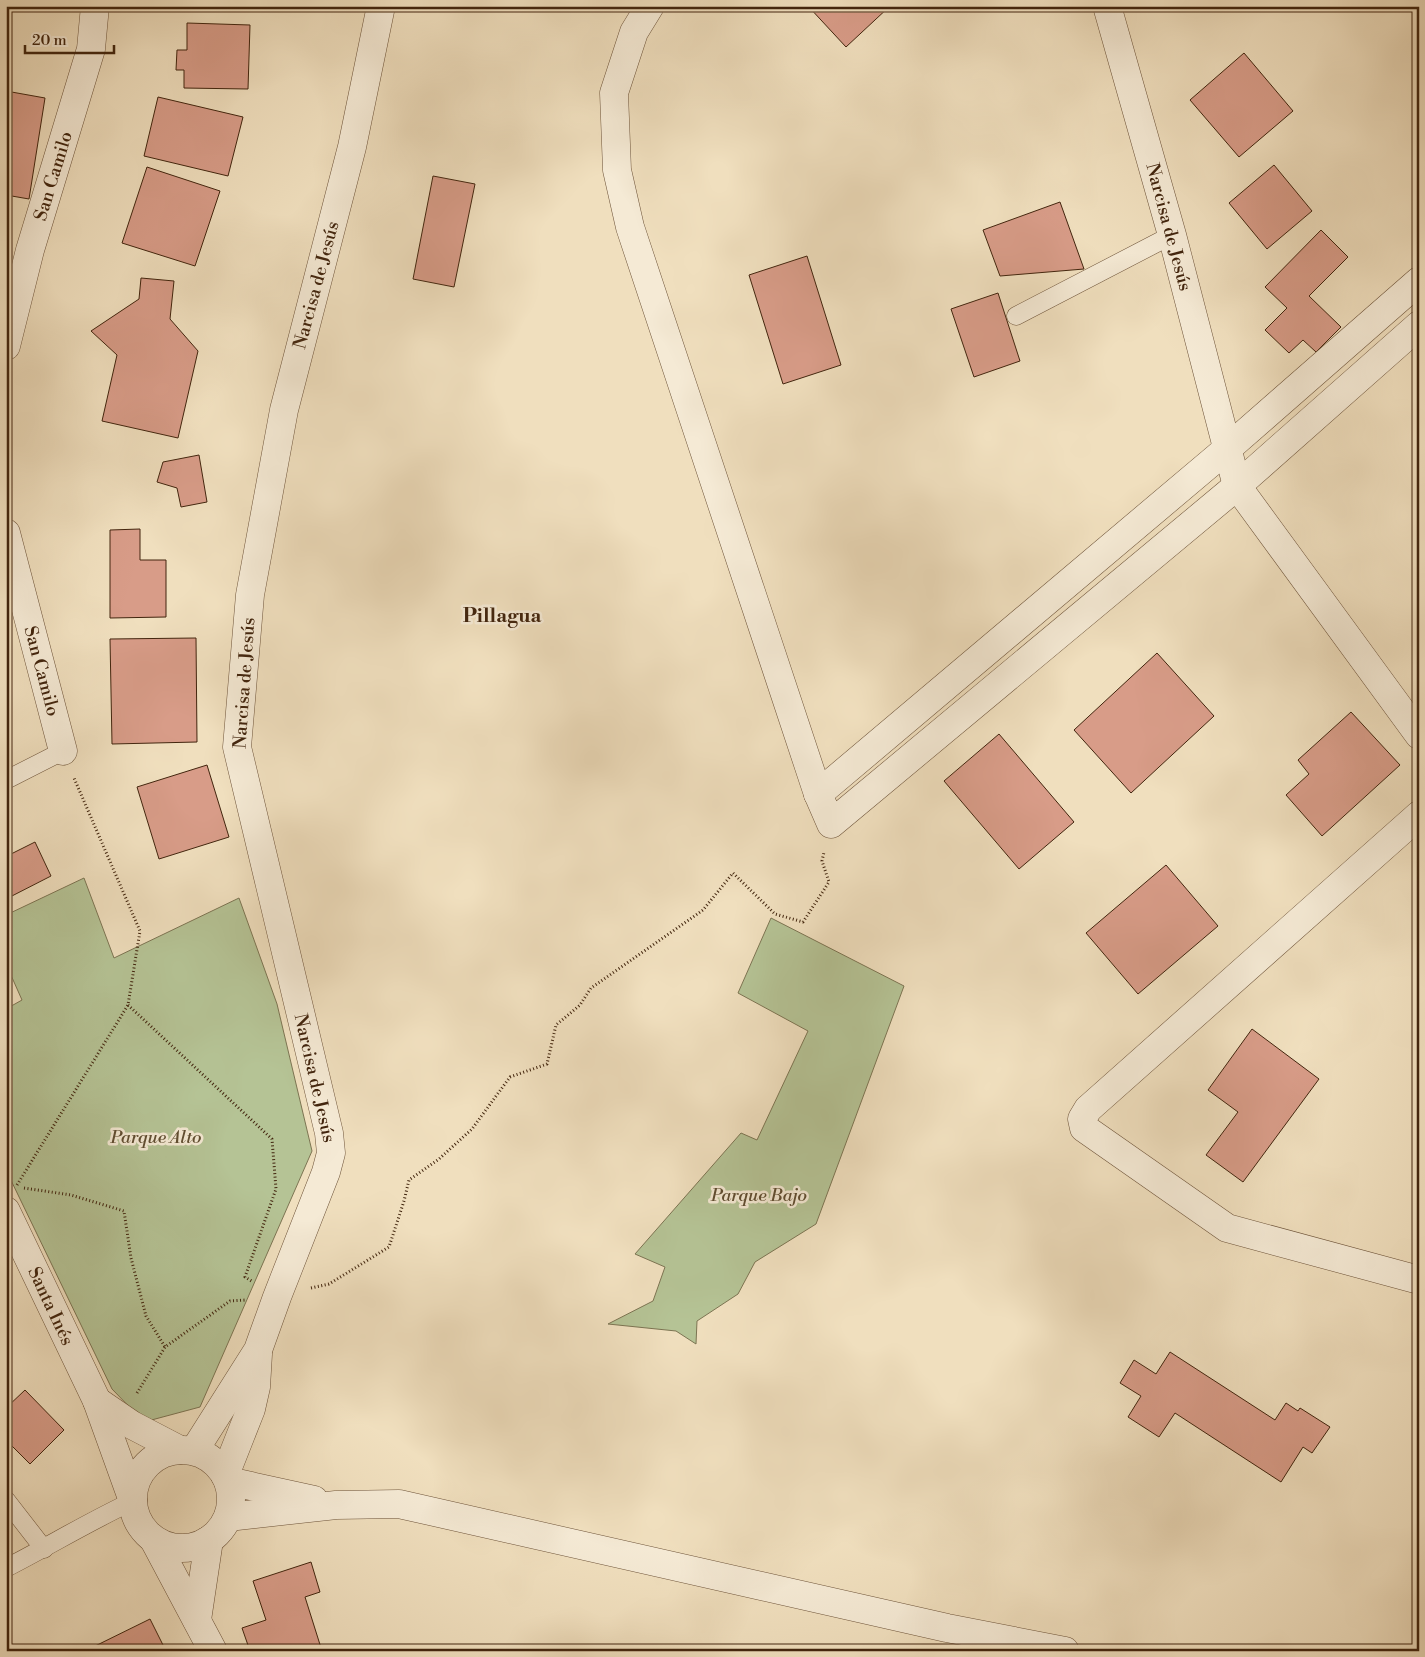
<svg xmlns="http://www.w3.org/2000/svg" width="1425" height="1657" font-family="'Libre Bodoni',serif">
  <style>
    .green { fill: #b5c395; stroke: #7c7452 }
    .building { fill: #d89c88; stroke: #42250e }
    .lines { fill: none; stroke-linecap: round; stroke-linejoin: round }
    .lane-casing { stroke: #6e543a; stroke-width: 19 }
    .street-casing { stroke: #6e543a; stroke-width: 29 }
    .path { stroke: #42250e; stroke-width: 3; stroke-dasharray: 1 2.5; stroke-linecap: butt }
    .lane { stroke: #f5ead5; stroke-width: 18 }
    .street { stroke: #f5ead5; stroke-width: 28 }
    .labels { text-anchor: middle; stroke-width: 5; stroke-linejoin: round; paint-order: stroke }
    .street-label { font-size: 18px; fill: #42250e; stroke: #f5ead5 }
    .park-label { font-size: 18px; font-style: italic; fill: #5f4c30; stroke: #f5ead5 }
    .quarter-label { font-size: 20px; font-weight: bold; fill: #42250e; stroke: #f5ead5 }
  </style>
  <rect width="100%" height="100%" fill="#f0dfbe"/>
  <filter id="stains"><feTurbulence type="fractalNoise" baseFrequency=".004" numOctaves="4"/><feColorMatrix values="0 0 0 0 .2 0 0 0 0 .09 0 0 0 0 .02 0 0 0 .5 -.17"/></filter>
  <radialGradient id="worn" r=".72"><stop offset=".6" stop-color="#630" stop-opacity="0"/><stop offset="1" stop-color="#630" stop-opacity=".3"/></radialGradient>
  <!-- green -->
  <g class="green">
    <polygon points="84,878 114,958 239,898 277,1004 312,1151 200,1407 144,1422 112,1389 6,1170 6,1009 22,1000 6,964 6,915"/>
    <polygon points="771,918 904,986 816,1224 755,1262 738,1294 697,1321 696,1344 676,1331 608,1324 653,1301 665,1267 635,1254 741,1133 757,1140 808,1031 738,993"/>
  </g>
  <!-- building -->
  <g class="building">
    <polygon points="808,6 890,6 846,47"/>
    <polygon points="187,23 250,25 248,89 184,88 184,70 176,70 177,50 187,50"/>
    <polygon points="1244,53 1293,111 1239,157 1190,100"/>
    <polygon points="6,91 45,98 29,199 6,195"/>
    <polygon points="158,97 243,117 228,176 144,156"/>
    <polygon points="1274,165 1312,211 1267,249 1229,203"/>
    <polygon points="147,167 220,191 195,266 122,243"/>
    <polygon points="433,176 475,184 454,287 413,279"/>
    <polygon points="1060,202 1084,269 1000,276 983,230"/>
    <polygon points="1321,230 1348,257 1309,296 1341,327 1316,352 1303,340 1289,353 1265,330 1287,308 1265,287"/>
    <polygon points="807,256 841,365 783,384 749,275"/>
    <polygon points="141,278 174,281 170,319 198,351 178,438 102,421 117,355 91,331 139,299"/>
    <polygon points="998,293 1020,361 974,377 951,309"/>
    <polygon points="199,455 207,502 181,507 177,488 157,482 163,462"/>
    <polygon points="140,529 140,560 166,560 166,617 110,618 110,530"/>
    <polygon points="196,638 197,742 112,744 110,639"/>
    <polygon points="1157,653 1214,716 1131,793 1074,730"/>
    <polygon points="1351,712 1400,765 1322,836 1286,795 1309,774 1298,760"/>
    <polygon points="999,734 1074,822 1019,869 944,781"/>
    <polygon points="207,765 229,837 159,859 137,787"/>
    <polygon points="35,842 51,876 6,899 6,845 11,854"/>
    <polygon points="1166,865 1218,926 1138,994 1086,933"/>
    <polygon points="1252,1029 1319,1079 1243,1182 1206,1155 1238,1112 1208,1090"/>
    <polygon points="1170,1352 1275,1420 1286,1403 1298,1411 1300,1408 1330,1427 1312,1453 1303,1447 1281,1482 1175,1413 1159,1437 1128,1417 1141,1396 1120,1383 1134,1360 1156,1374"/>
    <polygon points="25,1390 64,1430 30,1464 6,1440 6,1408"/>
    <polygon points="311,1562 320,1592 305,1597 322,1651 250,1651 242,1628 266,1620 253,1581"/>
    <polygon points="150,1619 166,1651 88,1651 87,1650"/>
  </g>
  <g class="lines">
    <!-- lane casing -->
    <g class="lane-casing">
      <g id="lane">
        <polyline points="1016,316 1172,235"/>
        <polyline points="6,780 63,751"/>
        <polyline points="6,1500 44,1549"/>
        <path d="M6 1568C49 1546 90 1521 133 1501"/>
      </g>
    </g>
    <!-- street casing -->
    <g class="street-casing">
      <g id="street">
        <polyline points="650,6 634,32 614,93 617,170 630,227 818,794 831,824 1237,486 1419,325"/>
        <polyline points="1107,6 1172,235 1237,486 1419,735"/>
        <polyline points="6,346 30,250 91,49 95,6"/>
        <polyline points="6,533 63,751"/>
        <polyline points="818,794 1227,449 1419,281"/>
        <polyline points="1419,815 1088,1109 1082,1119 1084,1128 1227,1228 1419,1280"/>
        <polyline points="6,1211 97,1401 133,1501"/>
        <polyline points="97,1401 132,1425 180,1450"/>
        <circle cx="182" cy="1499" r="49"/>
        <polyline points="194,1451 258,1350 277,1297 326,1172 331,1153 329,1133 237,747 250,595 284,410 352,147 381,6"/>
        <polyline points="225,1475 251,1409 256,1387 258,1354"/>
        <polyline points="228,1481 314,1500"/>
        <polyline points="228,1517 336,1505 399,1504 947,1628 1065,1651"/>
        <polyline points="154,1540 213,1651"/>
        <polyline points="197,1620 209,1540"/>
      </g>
    </g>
    <!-- path -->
    <g class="path">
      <polyline points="128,1005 272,1139 276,1189 245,1277 253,1282"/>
      <polyline points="17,1185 128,1005 140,931 74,778"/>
      <polyline points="24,1188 71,1195 124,1211 131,1258 146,1316 165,1347"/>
      <polyline points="311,1288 329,1284 389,1247 404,1201 409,1180 439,1159 472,1129 510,1077 547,1064 556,1025 580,1005 591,988 703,910 733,873 775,914 803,922 829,882 822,861 824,852"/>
      <polyline points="137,1393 165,1347 230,1301 246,1300"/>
    </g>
    <!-- lane -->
    <use href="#lane" class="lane"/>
    <!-- street -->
    <use href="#street" class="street"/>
  </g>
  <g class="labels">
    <!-- street labels -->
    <g class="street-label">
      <text transform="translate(53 176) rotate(-73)" y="6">San Camilo</text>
      <text transform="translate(1169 227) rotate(75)" y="6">Narcisa de Jesús</text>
      <text transform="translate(316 285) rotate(-75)" y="6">Narcisa de Jesús</text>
      <text transform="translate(42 671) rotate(75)" y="6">San Camilo</text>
      <text transform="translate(244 683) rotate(-86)" y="6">Narcisa de Jesús</text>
      <text transform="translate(315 1078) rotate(77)" y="6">Narcisa de Jesús</text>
      <text transform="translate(51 1306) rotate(65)" y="6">Santa Inés</text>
    </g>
    <!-- park labels -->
    <g class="park-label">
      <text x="156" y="1143">Parque Alto</text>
      <text x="759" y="1201">Parque Bajo</text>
    </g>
    <!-- quarter labels -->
    <g class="quarter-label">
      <text x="502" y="622">Pillagua</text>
    </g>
  </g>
  <!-- margin -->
  <rect width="1425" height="1657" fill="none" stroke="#f0dfbe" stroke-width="25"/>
  <rect x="8" y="8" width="1410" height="1642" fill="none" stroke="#42250e" stroke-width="2.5"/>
  <rect x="12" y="12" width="1400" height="1632" fill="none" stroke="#42250e"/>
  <!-- scale -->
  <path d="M25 45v8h89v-8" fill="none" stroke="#42250e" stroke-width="2.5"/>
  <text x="32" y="45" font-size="15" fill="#42250e" stroke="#f5ead5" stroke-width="4" paint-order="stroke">20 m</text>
  <rect width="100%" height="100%" filter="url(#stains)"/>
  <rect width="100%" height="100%" fill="url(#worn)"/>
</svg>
